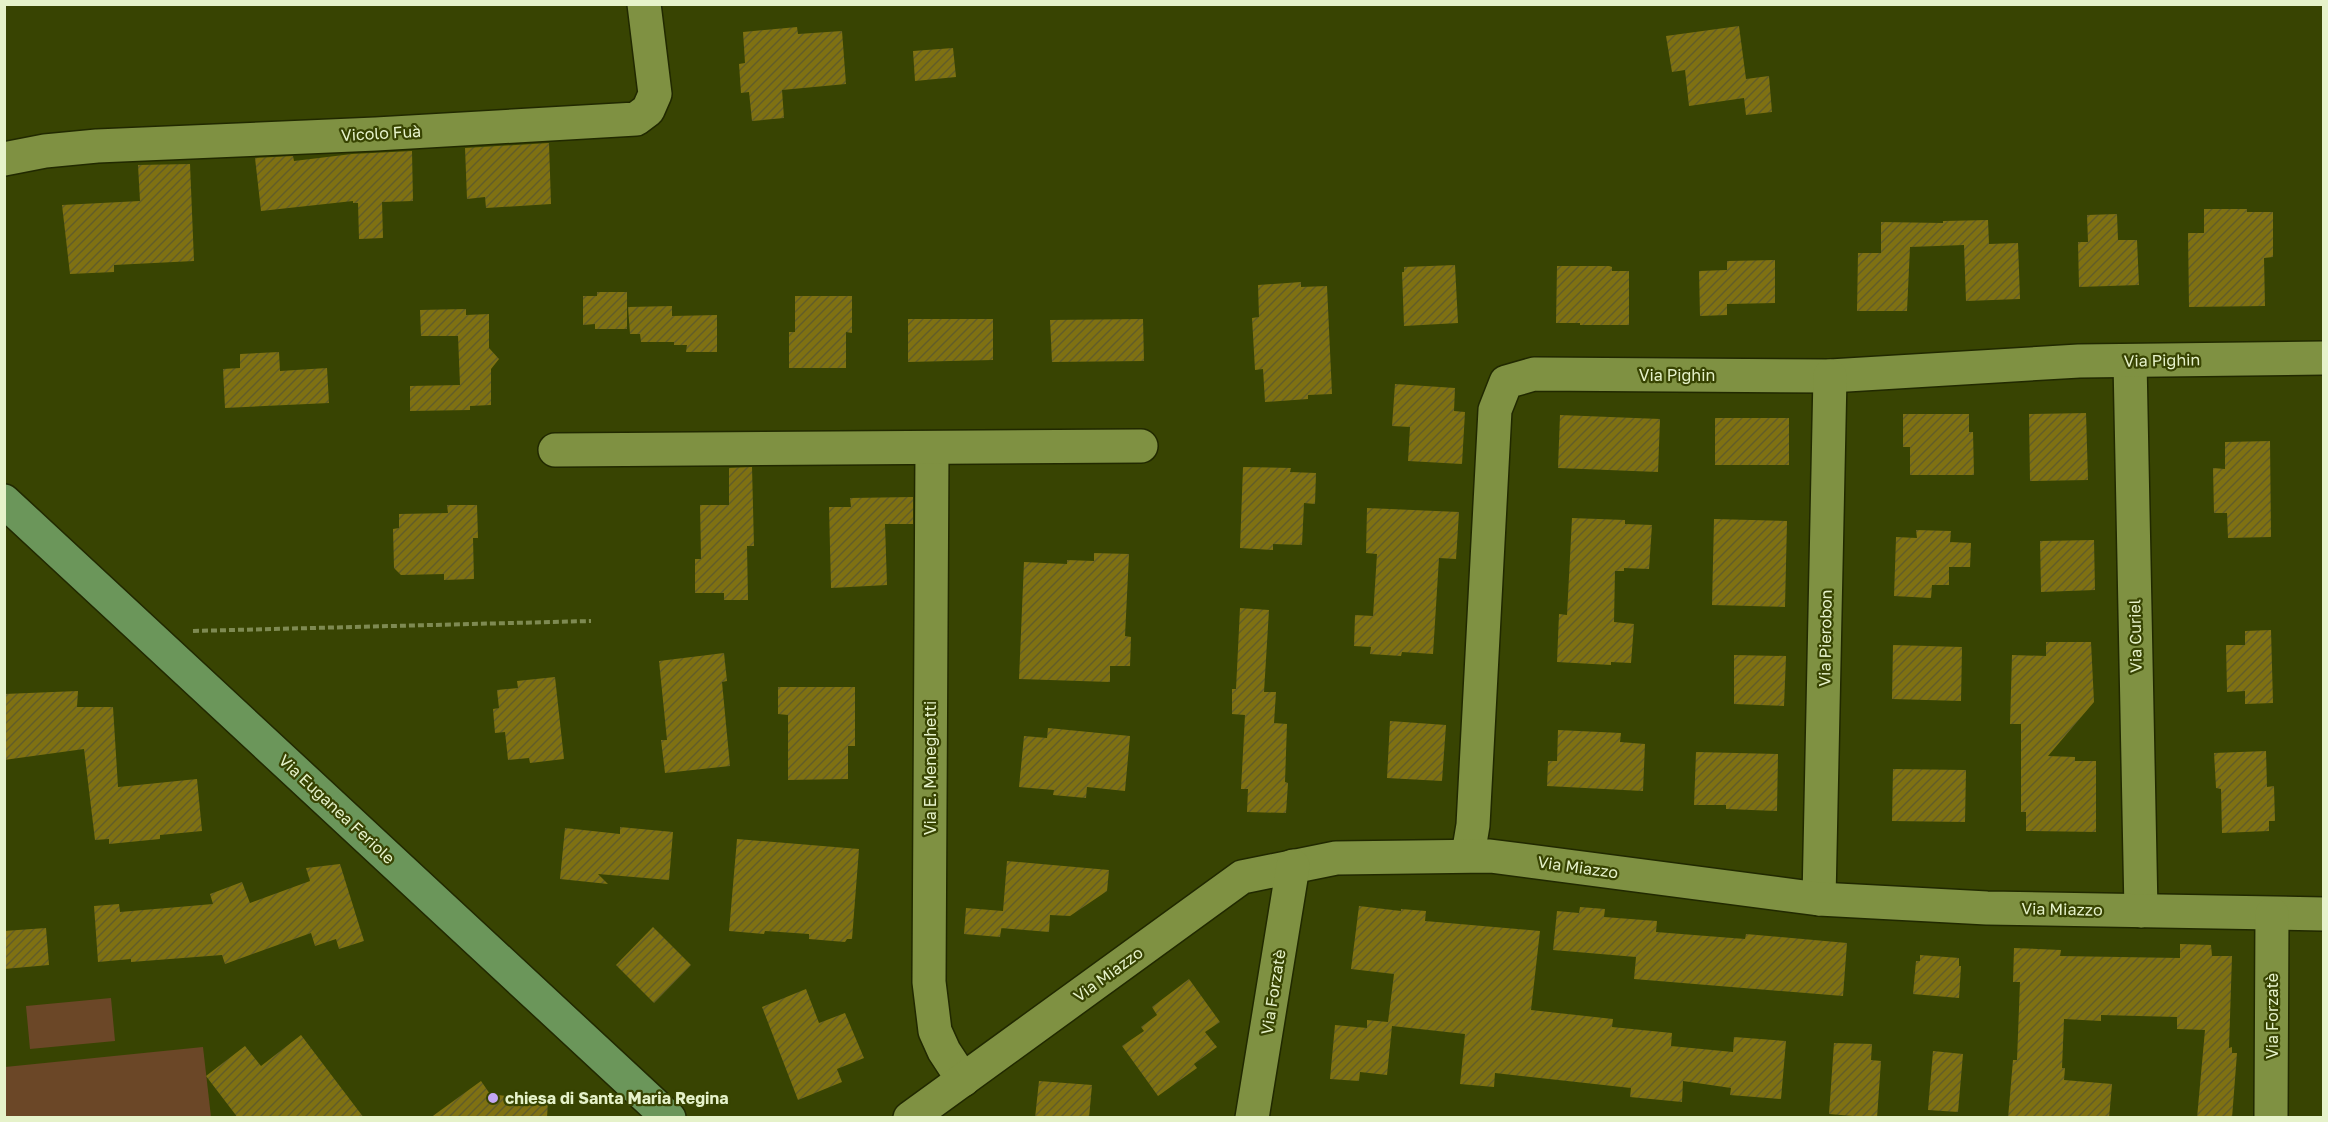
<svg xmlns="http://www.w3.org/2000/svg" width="2328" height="1122" font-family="'Golos Text',sans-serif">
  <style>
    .pitch { fill: #6b4727 }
    .building { fill: url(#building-hatch) }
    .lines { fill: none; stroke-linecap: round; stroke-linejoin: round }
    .minor-casing { stroke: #212900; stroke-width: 36 }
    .secondary-casing { stroke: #212900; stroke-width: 36 }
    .path { stroke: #7e8a52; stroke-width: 4; stroke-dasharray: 6 3; stroke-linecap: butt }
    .minor { stroke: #7f9142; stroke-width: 33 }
    .secondary { stroke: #6b965a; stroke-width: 33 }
    .poi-dot { fill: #c3a7f2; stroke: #384402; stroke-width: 2 }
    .labels { text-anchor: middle; stroke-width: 4.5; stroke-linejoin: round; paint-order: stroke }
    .street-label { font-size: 16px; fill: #e6f2ca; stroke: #384402 }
    .poi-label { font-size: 16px; font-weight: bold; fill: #e6f2ca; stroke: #384402; text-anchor: start }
  </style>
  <defs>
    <pattern id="building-hatch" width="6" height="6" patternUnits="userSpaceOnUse" patternTransform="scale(1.5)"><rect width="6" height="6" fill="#7f7112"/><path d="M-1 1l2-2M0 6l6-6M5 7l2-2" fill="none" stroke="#625d28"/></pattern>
  </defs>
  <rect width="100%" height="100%" fill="#384402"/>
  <!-- pitch -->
  <g class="pitch">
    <polygon points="111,998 115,1041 30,1049 26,1006"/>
    <polygon points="203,1047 211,1117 5,1118 5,1067"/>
  </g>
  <!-- building -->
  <g class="building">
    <polygon points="1739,26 1746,79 1769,76 1772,112 1746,115 1744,98 1689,106 1685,70 1672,72 1666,36"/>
    <polygon points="797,27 798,34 842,31 846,84 782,90 784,118 752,121 749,92 741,93 739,64 745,63 743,32"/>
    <polygon points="953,48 956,77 915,81 913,51"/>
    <polygon points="549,143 551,204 486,208 485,197 467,199 465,148"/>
    <polygon points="412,151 413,201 382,202 383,238 359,239 358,203 353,203 353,201 261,211 255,158 293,156 294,161 352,154"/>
    <polygon points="190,164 194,261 114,265 114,272 70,274 62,205 140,201 138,165"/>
    <polygon points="2204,209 2247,209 2247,212 2273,212 2273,257 2264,258 2265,306 2189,307 2188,233 2204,233"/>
    <polygon points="2117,214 2118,240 2137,240 2139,285 2079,287 2078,242 2088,242 2087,215"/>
    <polygon points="1988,220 1989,244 2018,243 2020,299 1966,301 1964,245 1910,247 1907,311 1857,311 1858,253 1881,253 1881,222 1943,223 1943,221"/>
    <polygon points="1775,260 1775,303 1727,304 1727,315 1700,316 1699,271 1727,270 1727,261"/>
    <polygon points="1455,265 1458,323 1404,326 1402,272 1404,272 1404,267"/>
    <polygon points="1557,266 1609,266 1612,267 1612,271 1629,271 1629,325 1580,325 1580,323 1556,323"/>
    <polygon points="1301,282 1301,287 1327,286 1332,394 1308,395 1308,399 1265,402 1263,369 1255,370 1252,318 1259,317 1258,285"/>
    <polygon points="597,292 627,292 627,329 595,329 595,324 583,325 583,296 597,296"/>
    <polygon points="795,296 852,296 852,333 846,332 846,368 789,368 789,332 795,332"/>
    <polygon points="672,306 672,316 717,315 717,352 686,352 687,345 674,345 674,342 641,342 640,334 630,334 628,307"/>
    <polygon points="466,309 466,315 489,314 489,348 499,359 491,369 491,405 470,406 470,410 410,411 410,386 460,385 458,336 421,336 420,310"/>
    <polygon points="908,319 993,319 993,360 908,362"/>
    <polygon points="1143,319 1144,361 1052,362 1050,320"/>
    <polygon points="279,352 280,371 327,368 329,403 225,408 223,369 240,368 240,354"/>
    <polygon points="1395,384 1455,388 1454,411 1465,412 1462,464 1408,461 1410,427 1392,426"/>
    <polygon points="2086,413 2088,480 2030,481 2029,414"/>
    <polygon points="1903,414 1969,414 1969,432 1973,432 1974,475 1910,475 1910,447 1903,447"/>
    <polygon points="1560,415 1660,419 1658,472 1558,468"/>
    <rect x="1715" y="418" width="74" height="47"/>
    <polygon points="2270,441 2271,537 2228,538 2227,513 2214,513 2213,468 2225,469 2225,442"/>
    <polygon points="752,467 754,546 747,546 748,600 724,600 724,593 695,593 695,559 701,559 700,505 729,505 729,468"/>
    <polygon points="1243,467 1291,468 1290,472 1316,473 1315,504 1304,503 1302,545 1273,544 1273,550 1240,548"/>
    <polygon points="913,497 913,524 885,524 887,585 831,588 829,507 851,507 850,498"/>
    <polygon points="447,505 477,505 478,538 473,538 474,579 444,580 444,574 401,575 394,568 393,529 399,528 399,514 448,513"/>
    <polygon points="1367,508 1459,512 1456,559 1439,558 1433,654 1402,652 1401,656 1370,654 1371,647 1354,646 1355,615 1373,616 1377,554 1366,553"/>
    <polygon points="1572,518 1625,520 1625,524 1652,525 1649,569 1624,568 1624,571 1615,571 1614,622 1634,624 1631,663 1611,662 1611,665 1557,662 1559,614 1567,615"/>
    <polygon points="1714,519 1787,521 1785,607 1712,605"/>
    <polygon points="1916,530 1951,531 1950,542 1971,543 1970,567 1949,567 1949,585 1932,585 1931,598 1894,596 1896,537 1917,538"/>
    <polygon points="2094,540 2095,590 2041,592 2040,541"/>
    <polygon points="1094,553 1129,554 1125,636 1131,637 1130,666 1110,666 1110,682 1019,679 1024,562 1067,564 1067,560 1094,561"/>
    <polygon points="1240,608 1269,610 1264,692 1276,692 1274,723 1287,724 1285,782 1288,783 1286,813 1247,812 1248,789 1241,789 1245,715 1232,714 1232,689 1236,689"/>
    <polygon points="2271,630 2273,703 2245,704 2245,691 2227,692 2226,645 2245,645 2245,631"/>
    <polygon points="2046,642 2091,642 2094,702 2048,756 2075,757 2075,761 2096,761 2096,832 2026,831 2026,812 2021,812 2021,724 2010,724 2012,655 2046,656"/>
    <polygon points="1893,645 1962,647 1961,701 1892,699"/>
    <polygon points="724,653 727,681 722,682 730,766 665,773 661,740 667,740 659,661"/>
    <polygon points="1734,655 1786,656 1784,706 1734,704"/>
    <polygon points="555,677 564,759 530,763 529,758 508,760 505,732 495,733 493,709 499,708 497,690 518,688 517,681"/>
    <polygon points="778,687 855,687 855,746 848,746 848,779 788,780 788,715 778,714"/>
    <polygon points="78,691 77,707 113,707 118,787 197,779 202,831 160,835 160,839 109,844 109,839 95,840 84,749 4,760 4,694"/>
    <polygon points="1390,721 1446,725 1442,781 1387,778"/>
    <polygon points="1048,728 1130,736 1125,791 1087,787 1086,798 1053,795 1054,790 1019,787 1024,736 1047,738"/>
    <polygon points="1558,730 1621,733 1620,742 1645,744 1643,791 1547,786 1548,761 1557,761"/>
    <polygon points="2266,751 2267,787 2274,786 2275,821 2269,821 2269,831 2222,833 2221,789 2216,788 2214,753"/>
    <polygon points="1696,752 1778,754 1777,811 1726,809 1726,805 1694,805"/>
    <polygon points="1893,769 1966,770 1965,822 1892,821"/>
    <polygon points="620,827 673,832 669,880 598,874 608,884 560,879 565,828 620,834"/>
    <polygon points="737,839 859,849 852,939 847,939 845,942 809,939 809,934 765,931 764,934 729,931"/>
    <polygon points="1007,861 1109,870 1107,891 1070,916 1050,915 1049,932 1001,928 1002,924 1000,937 964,934 966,908 1003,911"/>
    <polygon points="340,864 364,941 339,949 336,939 315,946 311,933 225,964 222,955 131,962 131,959 98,962 94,906 119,904 120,912 213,904 210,894 242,882 250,903 310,881 306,868"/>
    <polygon points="1359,906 1401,911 1401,909 1426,911 1425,921 1540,931 1531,1010 1613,1019 1612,1027 1672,1033 1671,1046 1733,1052 1734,1037 1786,1041 1781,1099 1730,1095 1731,1088 1683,1081 1682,1102 1630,1097 1631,1088 1495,1073 1494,1087 1460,1084 1465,1034 1392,1026 1387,1075 1360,1072 1359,1081 1330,1079 1335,1025 1367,1028 1367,1020 1388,1022 1394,974 1351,969"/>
    <polygon points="1580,907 1605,909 1604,917 1657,921 1656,932 1745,939 1746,934 1847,943 1843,996 1634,979 1636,957 1553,950 1557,911 1579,913"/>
    <polygon points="653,927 691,965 654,1003 616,965"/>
    <polygon points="46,928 49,965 4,969 4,931"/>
    <polygon points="2180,944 2211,945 2212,956 2232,956 2229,1048 2232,1047 2232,1053 2237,1053 2232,1118 2197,1118 2205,1030 2177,1029 2177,1017 2101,1015 2101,1021 2064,1019 2062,1068 2065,1068 2064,1080 2112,1084 2109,1118 2008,1118 2013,1060 2017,1060 2020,982 2013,982 2014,948 2061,950 2060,956 2180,958"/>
    <polygon points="1920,955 1959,958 1959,966 1961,966 1959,998 1913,994 1916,961 1920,961"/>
    <polygon points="1189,979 1220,1022 1205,1032 1217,1047 1194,1064 1197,1068 1158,1096 1122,1046 1144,1031 1141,1027 1157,1015 1152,1007"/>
    <polygon points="806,989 819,1023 845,1013 864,1058 837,1069 842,1082 798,1100 762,1007"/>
    <polygon points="301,1035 364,1118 238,1118 206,1076 245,1046 261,1066"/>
    <polygon points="1834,1043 1872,1044 1871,1060 1881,1061 1877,1118 1829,1114"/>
    <polygon points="1933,1051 1963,1054 1958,1112 1928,1110"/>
    <polygon points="481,1081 490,1094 548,1101 547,1118 430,1118"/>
    <polygon points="1039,1081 1092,1085 1089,1118 1035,1118"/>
  </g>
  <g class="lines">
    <!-- minor casing -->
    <g class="minor-casing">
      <g id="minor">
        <polyline points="4,159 45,151 97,146 376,134 636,119 648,110 655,94 644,4"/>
        <polyline points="2130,361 2141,911"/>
        <polyline points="932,449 929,982 935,1031 944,1051 963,1080"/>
        <polyline points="555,450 1141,446"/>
        <polyline points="1468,855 1473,825 1495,410 1506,382 1534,374 1830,376 2079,361 2324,358"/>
        <polyline points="1819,899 1830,376"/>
        <polyline points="910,1118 1242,877 1336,858 1490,856 1819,899 1987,908 2324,914"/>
        <polyline points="1252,1118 1293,866"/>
        <polyline points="2271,1118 2272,914"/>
      </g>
    </g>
    <!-- secondary casing -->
    <g class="secondary-casing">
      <polyline id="secondary" points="4,501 669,1118"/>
    </g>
    <!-- path -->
    <polyline class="path" points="193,631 591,621"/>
    <!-- minor -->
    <use href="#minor" class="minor"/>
    <!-- secondary -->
    <use href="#secondary" class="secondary"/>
  </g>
  <!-- markers -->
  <circle class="poi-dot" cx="493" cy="1098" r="6"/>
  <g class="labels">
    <!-- street labels -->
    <g class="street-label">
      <text transform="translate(381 133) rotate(-3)" y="6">Vicolo Fuà</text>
      <text transform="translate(2162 360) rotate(-1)" y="6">Via Pighin</text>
      <text x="1677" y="381">Via Pighin</text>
      <text transform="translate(2135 636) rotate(-91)" y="6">Via Curiel</text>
      <text transform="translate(1825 638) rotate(-89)" y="6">Via Pierobon</text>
      <text transform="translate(930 768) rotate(-90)" y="6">Via E. Meneghetti</text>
      <text transform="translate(337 809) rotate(43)" y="6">Via Euganea Feriole</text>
      <text transform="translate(1578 867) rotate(8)" y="6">Via Miazzo</text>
      <text transform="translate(2062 909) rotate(1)" y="6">Via Miazzo</text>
      <text transform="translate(1108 974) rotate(-36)" y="6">Via Miazzo</text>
      <text transform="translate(1273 992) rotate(-81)" y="6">Via Forzatè</text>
      <text transform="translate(2272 1016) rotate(-90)" y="6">Via Forzatè</text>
    </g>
    <!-- poi labels -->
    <g class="poi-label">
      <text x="505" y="1104">chiesa di Santa Maria Regina</text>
    </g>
  </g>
  <!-- border -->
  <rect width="2328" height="1122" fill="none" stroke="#e6f2ca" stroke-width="12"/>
</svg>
